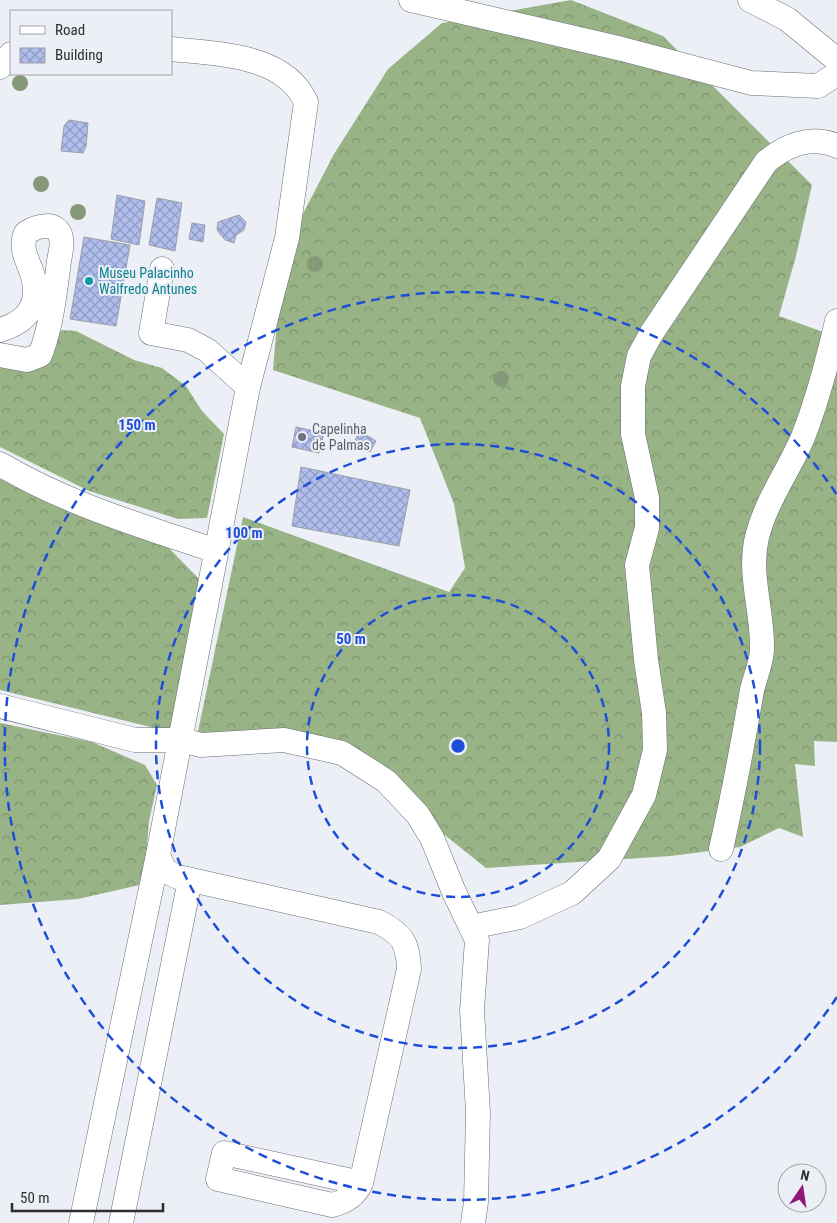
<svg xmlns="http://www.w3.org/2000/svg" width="837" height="1223" font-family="'Roboto Condensed',sans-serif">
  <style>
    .forest { fill: url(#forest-crowns) }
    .building { fill: url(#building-cross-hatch); stroke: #9d9fa5 }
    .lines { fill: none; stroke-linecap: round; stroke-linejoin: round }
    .minor-casing { stroke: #6b6d73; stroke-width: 25 }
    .minor { stroke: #fff; stroke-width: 24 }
    .tree { fill: #859979 }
    .ring { fill: none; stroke: #1d4ed8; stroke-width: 2.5; stroke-dasharray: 9 6 }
    .culture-dot { fill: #0f9aa8; stroke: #edeff6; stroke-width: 2 }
    .worship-dot { fill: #6b7280; stroke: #edeff6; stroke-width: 2 }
    .labels { text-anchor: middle; stroke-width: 4; stroke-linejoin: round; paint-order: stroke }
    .culture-label { font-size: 14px; fill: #0d838f; stroke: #edeff6; text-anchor: start }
    .worship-label { font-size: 14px; fill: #5b616d; stroke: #edeff6; text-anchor: start }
    .centre { fill: #1d4ed8; stroke: #edeff6; stroke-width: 2.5 }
    .ring-label { font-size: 15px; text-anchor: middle; font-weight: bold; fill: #1d4ed8; stroke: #edeff6; stroke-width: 4; stroke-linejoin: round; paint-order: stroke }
  </style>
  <defs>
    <pattern id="forest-crowns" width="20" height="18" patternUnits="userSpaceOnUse" patternTransform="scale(1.25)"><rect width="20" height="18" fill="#98b487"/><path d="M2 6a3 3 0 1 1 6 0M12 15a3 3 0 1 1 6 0" fill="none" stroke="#7c936f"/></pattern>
    <pattern id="building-cross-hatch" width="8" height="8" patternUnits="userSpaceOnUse" patternTransform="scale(1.25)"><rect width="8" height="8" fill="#b0beed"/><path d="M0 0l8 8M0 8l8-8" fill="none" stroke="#909bc1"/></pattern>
  </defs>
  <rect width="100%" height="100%" fill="#edeff6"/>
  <!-- forest -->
  <g class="forest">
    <polygon points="571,0 663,36 812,185 796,256 779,316 823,332 815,357 837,360 837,742 814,741 815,766 795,764 803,837 779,828 740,847 671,856 486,868 342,753 197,736 243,517 449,592 465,568 454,504 420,418 273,370 283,252 334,154 388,69 442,23"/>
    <polygon points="62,330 76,331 134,360 162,368 186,386 202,411 224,434 207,518 178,519 89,491 0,447 0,362 55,336"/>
    <polygon points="0,479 107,523 162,541 202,582 179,734 0,690"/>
    <polygon points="0,723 92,742 145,765 157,785 149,821 144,884 78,899 0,905"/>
  </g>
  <!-- building -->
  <g class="building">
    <polygon points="69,120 88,123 86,147 83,153 61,151 64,126"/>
    <polygon points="117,195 145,201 139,245 111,239"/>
    <polygon points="157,198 182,203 175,251 149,245"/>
    <polygon points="239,215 246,222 244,230 236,235 234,243 225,240 217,230 218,222"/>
    <polygon points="192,223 205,225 203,242 189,239"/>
    <polygon points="84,237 130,245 116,326 70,319"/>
    <polygon points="296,427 324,433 319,453 292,447"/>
    <polygon points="360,431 376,441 370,452 353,444"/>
    <polygon points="301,467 410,490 399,546 292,526"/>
  </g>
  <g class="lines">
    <!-- minor casing -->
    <g class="minor-casing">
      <g id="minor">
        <polyline points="411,0 622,49 751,83 818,86 837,74"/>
        <polyline points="750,0 787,19 837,60"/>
        <path d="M171 49C217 54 284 54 306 102L287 238 248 387 158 855 165 871 178 877 379 922C402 934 408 942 409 969L361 1183C355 1196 345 1202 332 1205L218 1179 224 1153 361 1183"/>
        <polyline points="0,67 11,54"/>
        <polyline points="162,269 151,333 188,340 207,350 248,387"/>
        <path d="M0 330C30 321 42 302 31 270 26 258 20 246 26 233 36 226 58 220 61 238 63 245 60 254 59 261 55 292 52 321 42 350L40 355 27 360 0 355"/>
        <path d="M0 464C67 504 142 526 216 551"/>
        <polyline points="0,706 135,740 181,740 201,745 284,740 342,753 386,781 418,815 432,838 454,892 477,940 472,1010 478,1112 476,1202 473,1223"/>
        <path d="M721 849C733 796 743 743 752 690 755 677 762 662 762 649 763 611 748 575 757 537 766 501 789 470 803 437 818 399 828 360 837 321"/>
        <path d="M471 927 520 917 572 893 609 859 644 795 655 750 654 713 646 660 637 565 647 528V498L633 434V386L639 356 651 334 766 162C786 145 811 135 837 146"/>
        <polyline points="81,1223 158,855"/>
        <polyline points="121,1223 190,880"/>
      </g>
    </g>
    <!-- minor -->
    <use href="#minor" class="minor"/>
  </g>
  <!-- trees -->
  <g class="tree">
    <circle cx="20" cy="83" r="8"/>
    <circle cx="41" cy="184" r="8"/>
    <circle cx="78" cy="212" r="8"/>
    <circle cx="315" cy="264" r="8"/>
    <circle cx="501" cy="379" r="8"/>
  </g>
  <!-- distance rings -->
  <g class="ring">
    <circle cx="458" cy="746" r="151"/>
    <circle cx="458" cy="746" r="302"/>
    <path d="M837 997A454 454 0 1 1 837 495"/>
  </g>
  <!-- markers -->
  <circle class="culture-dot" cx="89" cy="281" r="5"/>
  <circle class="worship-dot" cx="302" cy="437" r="5"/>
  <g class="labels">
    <!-- culture labels -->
    <g class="culture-label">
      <text x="99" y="278">Museu Palacinho<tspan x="99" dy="16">Walfredo Antunes</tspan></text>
    </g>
    <!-- worship labels -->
    <g class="worship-label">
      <text x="312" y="434">Capelinha<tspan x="312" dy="16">de Palmas</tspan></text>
    </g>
  </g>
  <circle cx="458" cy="746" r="8" class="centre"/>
  <g class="ring-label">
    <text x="137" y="430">150 m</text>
    <text x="244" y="538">100 m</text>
    <text x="351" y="644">50 m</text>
  </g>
  <!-- legend -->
  <rect x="10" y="10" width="162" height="65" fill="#edeff6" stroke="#a1a2a7"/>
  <rect x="20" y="26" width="25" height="8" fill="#ffffff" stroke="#a1a2a7"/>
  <text x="55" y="35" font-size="15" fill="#2e2e31">Road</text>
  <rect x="20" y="48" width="25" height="15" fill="url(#building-cross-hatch)" stroke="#a1a2a7"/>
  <text x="55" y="60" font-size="15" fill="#2e2e31">Building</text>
  <!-- north arrow -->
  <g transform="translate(802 1188) rotate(13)"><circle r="24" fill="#edeff6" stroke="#a1a2a7"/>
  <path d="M0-4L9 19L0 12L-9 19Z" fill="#8f1878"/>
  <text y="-8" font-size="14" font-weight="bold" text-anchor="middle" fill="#2e2e31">N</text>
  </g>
  <!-- scale -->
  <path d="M12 1203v8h151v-8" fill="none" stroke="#2e2e31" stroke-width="2.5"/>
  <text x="20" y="1203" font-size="15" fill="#2e2e31" stroke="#edeff6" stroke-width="4" paint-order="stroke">50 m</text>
</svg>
